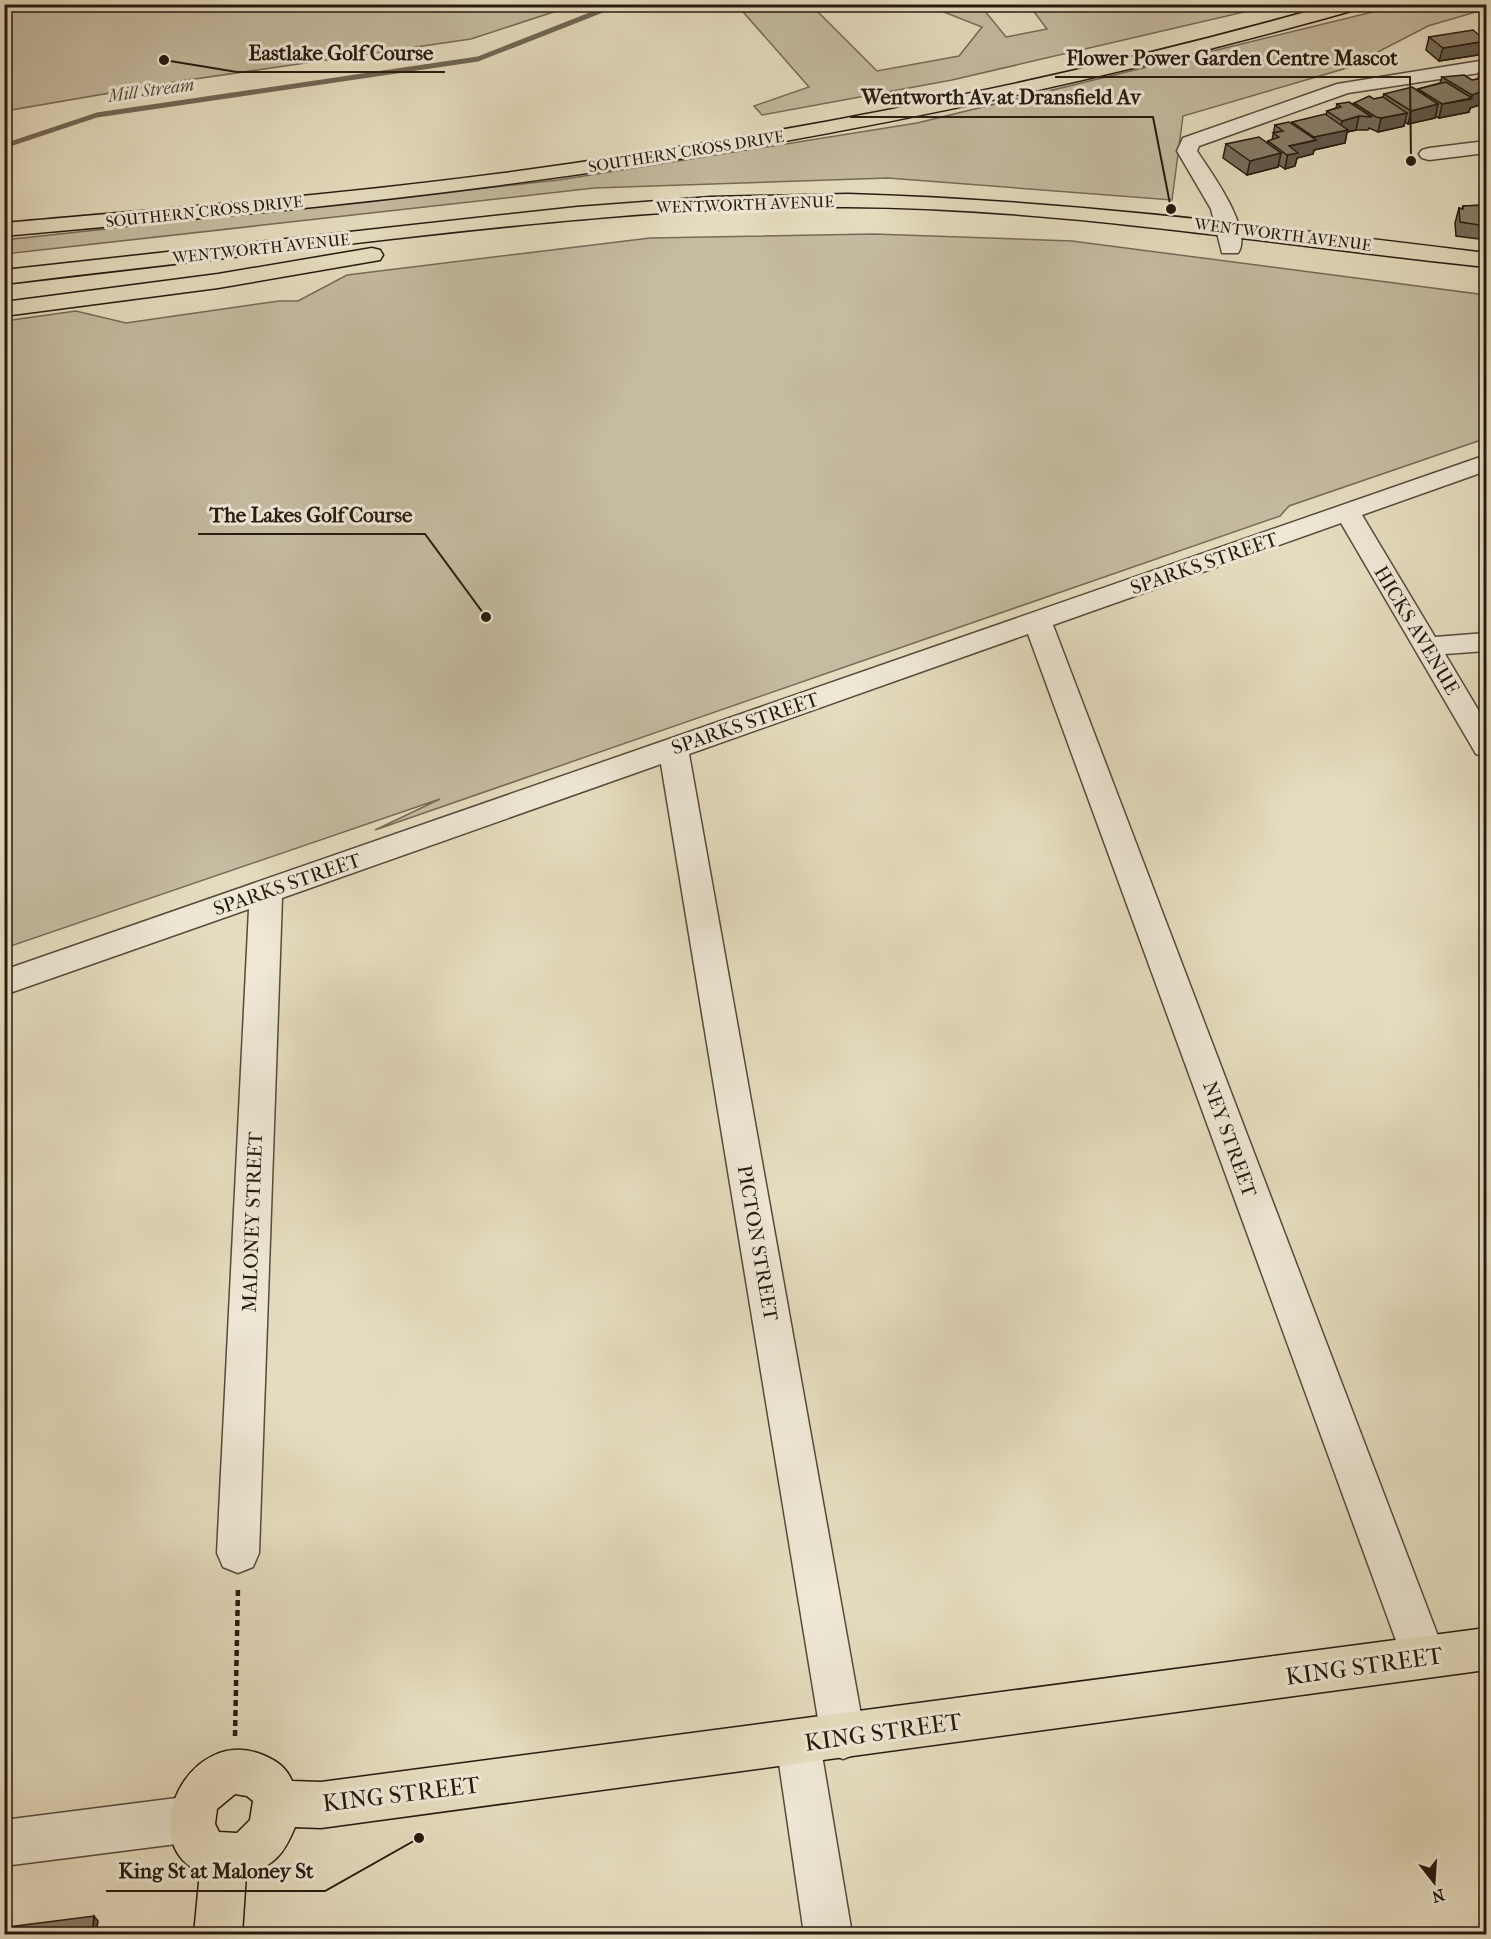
<svg xmlns="http://www.w3.org/2000/svg" width="1491" height="1939" font-family="'IM FELL French Canon',serif">
  <style>
    .green { fill: #c5bba1; stroke: #766a58; stroke-width: 1.5 }
    .lines { fill: none; stroke-linecap: round; stroke-linejoin: round }
    .stream { stroke: #726755; stroke-width: 5 }
    .minor-casing { stroke: #564a3b; stroke-width: 3 }
    .major-casing { stroke: #261a0f; stroke-width: 3 }
    .highway-casing { stroke: #261a0f; stroke-width: 3 }
    .path { stroke: #261a0f; stroke-width: 4.5; stroke-dasharray: 6 4; stroke-linecap: butt }
    .minor { fill: #eee8d5; fill-rule: evenodd }
    .major { fill: #e5dcbf; fill-rule: evenodd }
    .highway { fill: #e5dcbf; fill-rule: evenodd }
    .wall { fill: #766d5c; stroke: #261a0f; stroke-width: 1.5 }
    .shaded-wall { fill: #60594b; stroke: #261a0f; stroke-width: 1.5 }
    .building { fill: #897f6b; stroke: #261a0f; stroke-width: 1.5 }
    .labels { text-anchor: middle; stroke-width: 6; stroke-linejoin: round; paint-order: stroke }
    .far-street-label { font-size: 16px; fill: #261a0f; stroke: #eee8d5 }
    .far-water-label { font-size: 18px; font-style: italic; fill: #584d3d; stroke: #eee8d5 }
    .street-label { font-size: 20px; fill: #261a0f; stroke: #eee8d5 }
    .near-street-label { font-size: 24px; fill: #261a0f; stroke: #eee8d5 }
    .leader { fill: none; stroke: #261a0f; stroke-width: 2 }
    .callout-dot { fill: #261a0f; stroke: #eee8d5; stroke-width: 2 }
    .callout-label { font-size: 21px; text-anchor: middle; font-weight: bold; fill: #261a0f; stroke: #eee8d5; stroke-width: 6; stroke-linejoin: round; paint-order: stroke }
  </style>
  <rect width="100%" height="100%" fill="#e5dcbf"/>
  <filter id="stains"><feTurbulence type="fractalNoise" baseFrequency=".00333" numOctaves="4"/><feColorMatrix values="0 0 0 0 .2 0 0 0 0 .09 0 0 0 0 .02 0 0 0 .5 -.17"/></filter>
  <radialGradient id="worn" r=".72"><stop offset=".6" stop-color="#630" stop-opacity="0"/><stop offset="1" stop-color="#630" stop-opacity=".3"/></radialGradient>
  <!-- green -->
  <g class="green">
    <polygon points="5,4 575,4 575,5 471,39 174,82 5,111"/>
    <polygon points="737,5 811,5 877,71 959,56 982,27 926,5 980,5 1006,37 1047,29 1029,5 1274,5 952,80 762,115 754,106 809,87"/>
    <polygon points="1401,5 1486,5 1486,9 1428,26 1347,68 1183,116 1172,200 888,178 594,188 5,254 4,240 559,180 917,123"/>
    <polygon points="874,234 1072,241 1486,295 1486,444 1484,439 1289,506 1280,516 375,830 440,799 5,948 5,321 76,311 126,323 279,301 298,301 347,275 650,238"/>
  </g>
  <g class="lines">
    <!-- stream -->
    <polyline class="stream" points="4,146 97,115 478,59 618,4"/>
    <!-- minor casing -->
    <g class="minor-casing">
      <g id="minor">
        <path d="M1486 60V72L1348 93 1199 146 1197 151C1210 171 1254 230 1238 253H1222L1211 209 1177 151 1183 138 1337 84Z"/>
        <polygon points="1486,141 1486,153 1429,160 1422,158 1419,154 1422,150 1429,148"/>
        <polygon points="1486,455 1486,471 1362,515 1435,637 1486,633 1486,651 1445,654 1486,723 1486,757 1476,754 1341,523 1053,625 1446,1657 1439,1672 1424,1678 1409,1672 1402,1657 1028,634 689,754 865,1737 859,1753 843,1759 827,1753 821,1737 661,764 282,898 259,1553 253,1567 238,1573 223,1567 217,1553 249,909 4,995 4,970"/>
        <polygon points="798,1721 814,1727 820,1743 852,1934 804,1934 776,1743 782,1727"/>
        <polygon points="192,1796 208,1803 215,1819 208,1835 192,1842 4,1866 4,1820"/>
      </g>
    </g>
    <!-- major casing -->
    <g class="major-casing">
      <g id="major">
        <path d="M848 194C1062 200 1274 227 1486 253V267C1273 245 1061 208 846 207 694 206 542 222 391 239 262 254 133 268 4 284V270L577 207 711 197Z"/>
        <path d="M1486 1628V1670L321 1828 295 1827C283 1856 275 1864 246 1875L242 1934H194L200 1872C133 1842 189 1724 263 1755 277 1761 286 1767 292 1781L321 1782ZM235 1794 247 1796 253 1801 250 1820 237 1833 219 1832 215 1824 217 1809Z"/>
      </g>
    </g>
    <!-- highway casing -->
    <g class="highway-casing">
      <g id="highway">
        <path d="M1334 4H1365L1362 8C1080 88 792 147 501 185 336 207 170 221 4 236V223C171 208 338 195 504 173 784 135 1062 81 1334 4Z"/>
        <polygon points="372,248 380,250 383,255 380,260 218,288 4,316 4,302 218,274"/>
      </g>
    </g>
    <!-- path -->
    <polyline class="path" points="235,1736 238,1587"/>
    <!-- minor -->
    <use href="#minor" class="minor"/>
    <!-- major -->
    <use href="#major" class="major"/>
    <!-- highway -->
    <use href="#highway" class="highway"/>
  </g>
  <!-- wall -->
  <g class="wall">
    <polygon points="1429,37 1484,54 1439,61 1426,50"/>
    <polygon points="1486,71 1486,103 1470,108 1469,112 1439,118 1435,116 1435,118 1408,124 1405,122 1404,126 1378,132 1369,128 1368,130 1356,130 1347,132 1345,143 1314,150 1313,154 1297,158 1295,166 1285,169 1279,165 1278,167 1247,175 1223,158 1226,144 1267,143 1268,141 1272,140 1275,125 1292,124 1292,122 1326,115 1327,111 1336,108 1337,104 1354,104 1354,103 1383,97 1384,94 1417,90 1418,89 1440,83 1442,77 1472,80 1478,79 1479,73"/>
    <polygon points="1486,205 1486,240 1456,236 1455,223 1459,208 1462,209 1463,206"/>
  </g>
  <!-- shaded-wall -->
  <g class="shaded-wall">
    <polygon points="1486,41 1484,54 1439,61 1443,48"/>
    <polygon points="1486,90 1486,103 1470,108 1469,112 1439,118 1442,104 1471,99 1472,95"/>
    <polygon points="1438,104 1435,118 1408,124 1411,111"/>
    <polygon points="1407,113 1404,126 1378,132 1381,118"/>
    <polygon points="1359,116 1356,130 1347,132 1345,143 1314,150 1313,154 1297,158 1295,166 1285,169 1289,146 1313,141 1314,137 1340,131 1342,121"/>
    <polygon points="1281,153 1278,167 1247,175 1250,161"/>
    <polygon points="94,1916 98,1921 96,1935 92,1935"/>
  </g>
  <!-- building -->
  <g class="building">
    <polygon points="1473,30 1486,41 1443,48 1429,37"/>
    <polygon points="1486,71 1486,77 1479,73"/>
    <polygon points="1464,75 1472,80 1484,78 1486,79 1486,90 1472,95 1442,77"/>
    <polygon points="1446,82 1472,98 1442,104 1418,89"/>
    <polygon points="1412,87 1438,104 1411,111 1384,94"/>
    <polygon points="1369,96 1374,99 1383,97 1407,113 1381,118 1376,117 1354,103"/>
    <polygon points="1349,102 1372,117 1359,116 1342,121 1327,111 1341,107 1337,104"/>
    <polygon points="1325,114 1348,130 1314,137 1292,122"/>
    <polygon points="1289,122 1316,140 1289,146 1298,153 1287,155 1268,141 1279,137 1273,133 1283,131 1275,125"/>
    <polygon points="1259,137 1281,153 1250,161 1226,144"/>
    <polygon points="1486,205 1486,226 1460,222 1459,208 1463,209 1463,206"/>
    <polygon points="94,1916 92,1935 7,1935 8,1927"/>
  </g>
  <g class="labels">
    <!-- far-street labels -->
    <g class="far-street-label">
      <text transform="translate(686 151) rotate(-9)" y="6">SOUTHERN CROSS DRIVE</text>
      <text transform="translate(745 204) rotate(-2)" y="6">WENTWORTH AVENUE</text>
      <text transform="translate(204 211) rotate(-6)" y="6">SOUTHERN CROSS DRIVE</text>
      <text transform="translate(1283 234) rotate(7)" y="6">WENTWORTH AVENUE</text>
      <text transform="translate(261 248) rotate(-6)" y="6">WENTWORTH AVENUE</text>
    </g>
    <!-- far-water labels -->
    <g class="far-water-label">
      <text transform="translate(151 90) rotate(-8)" y="6">Mill Stream</text>
    </g>
    <!-- street labels -->
    <g class="street-label">
      <text transform="translate(1204 563) rotate(-19)" y="7">SPARKS STREET</text>
      <text transform="translate(1417 630) rotate(59)" y="7">HICKS AVENUE</text>
      <text transform="translate(745 723) rotate(-19)" y="7">SPARKS STREET</text>
      <text transform="translate(287 884) rotate(-19)" y="7">SPARKS STREET</text>
      <text transform="translate(1230 1139) rotate(70)" y="7">NEY STREET</text>
      <text transform="translate(252 1222) rotate(-88)" y="7">MALONEY STREET</text>
      <text transform="translate(758 1243) rotate(80)" y="7">PICTON STREET</text>
    </g>
    <!-- near-street labels -->
    <g class="near-street-label">
      <text transform="translate(1364 1666) rotate(-8)" y="8">KING STREET</text>
      <text transform="translate(883 1732) rotate(-8)" y="8">KING STREET</text>
      <text transform="translate(401 1794) rotate(-7)" y="8">KING STREET</text>
    </g>
  </g>
  <!-- callouts -->
  <path class="leader" d="M164 60L237 72H445M1411 161L1410 77H1055M1171 209L1153 117H850M486 617L425 534H198M419 1838L325 1891H106"/>
  <g class="callout-dot">
    <circle cx="164" cy="60" r="6"/>
    <circle cx="1411" cy="161" r="6"/>
    <circle cx="1171" cy="209" r="6"/>
    <circle cx="486" cy="617" r="6"/>
    <circle cx="419" cy="1838" r="6"/>
  </g>
  <g class="callout-label">
    <text x="341" y="60">Eastlake Golf Course</text>
    <text x="1232" y="65">Flower Power Garden Centre Mascot</text>
    <text x="1001" y="104">Wentworth Av at Dransfield Av</text>
    <text x="311" y="522">The Lakes Golf Course</text>
    <text x="216" y="1878">King St at Maloney St</text>
  </g>
  <!-- margin -->
  <rect width="1491" height="1939" fill="none" stroke="#e5dcbf" stroke-width="24"/>
  <rect x="6" y="6" width="1479" height="1927" fill="none" stroke="#261a0f" stroke-width="3"/>
  <rect x="12" y="12" width="1467" height="1915" fill="none" stroke="#261a0f" stroke-width="1.5"/>
  <!-- north arrow -->
  <g transform="translate(1434 1882) rotate(163)" stroke="#eee8d5" stroke-width="4.5" paint-order="stroke">
  <path d="M0-4.5L10 22L0 15L-10 22Z" fill="#261a0f"/>
  <text y="-9" font-size="16" font-weight="bold" text-anchor="middle" fill="#261a0f">N</text>
  </g>
  <rect width="100%" height="100%" filter="url(#stains)"/>
  <rect width="100%" height="100%" fill="url(#worn)"/>
</svg>
